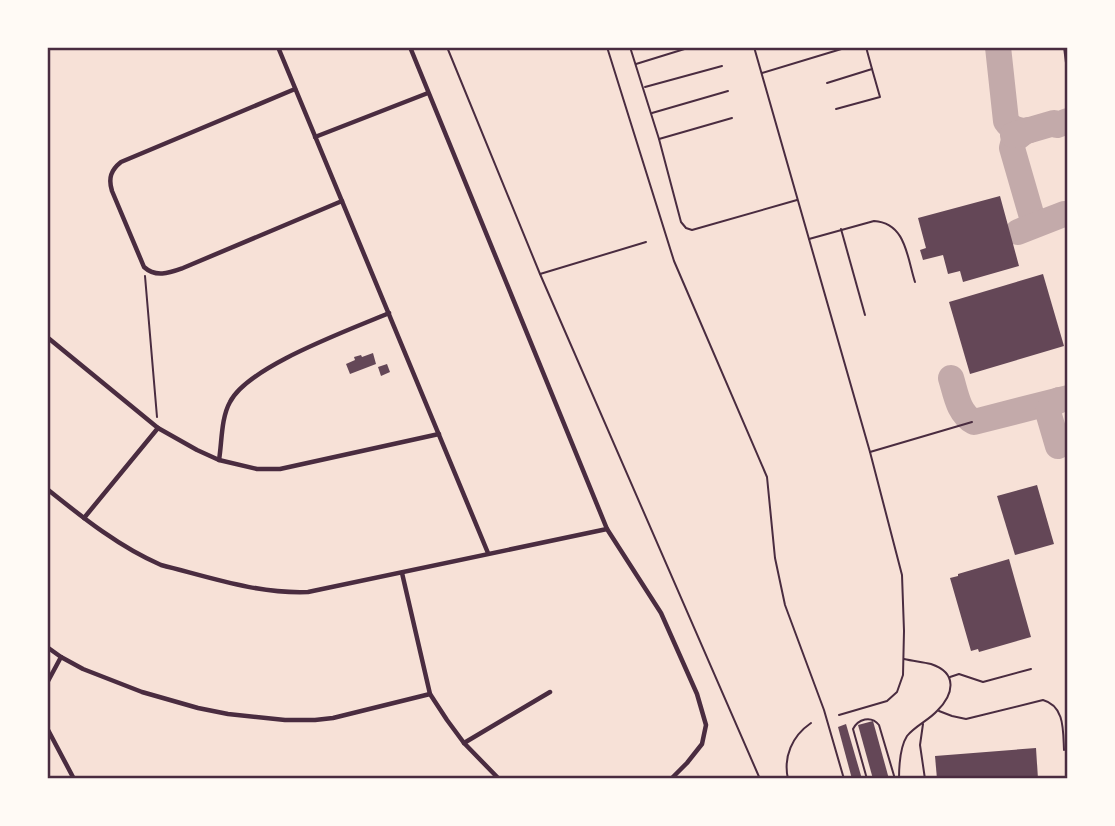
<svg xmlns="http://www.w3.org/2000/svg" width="1115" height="826" font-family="'Source Sans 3',sans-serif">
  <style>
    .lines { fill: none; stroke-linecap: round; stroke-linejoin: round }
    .taxiway { stroke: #c3aaaa; stroke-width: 26 }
    .building { fill: #644757 }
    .path { stroke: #4a2c40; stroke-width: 2 }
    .service { stroke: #4a2c40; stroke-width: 2 }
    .minor { stroke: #4a2c40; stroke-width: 4.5 }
    .neatline { fill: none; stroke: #4a2c40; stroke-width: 2.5 }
  </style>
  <rect width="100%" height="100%" fill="#f7e1d7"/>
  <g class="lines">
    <!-- taxiway -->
    <g class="taxiway">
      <path d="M998 47 1006 121C1011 129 1020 132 1029 130"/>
      <polyline points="1024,132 1014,140 1012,148 1032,217 1034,221 1040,222"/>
      <polyline points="1013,135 1054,123 1057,125 1068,121"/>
      <polyline points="1018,232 1064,214"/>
      <path d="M951 378C956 394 958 413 974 422L1068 398"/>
      <polyline points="1058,446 1048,412 1051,405 1059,400"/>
    </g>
  </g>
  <!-- building -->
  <g class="building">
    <polygon points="1000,196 1019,266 963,282 960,271 948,274 943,255 923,260 920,250 926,248 918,218"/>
    <polygon points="1043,274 1064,346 970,374 949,302"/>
    <polygon points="373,353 376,364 350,374 346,364 355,360 354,357 361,355 362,357"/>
    <polygon points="387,364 390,372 381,376 378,367"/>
    <polygon points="1037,485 1054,544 1015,555 997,496"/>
    <polygon points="1009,559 1031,637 979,652 978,649 971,651 950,578 958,576 958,574"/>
    <polygon points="873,721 889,779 873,779 858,725"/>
    <polygon points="846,724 862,779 852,779 838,727"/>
    <polygon points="1036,748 1038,779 937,779 935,756"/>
  </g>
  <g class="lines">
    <!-- path -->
    <polyline class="path" points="145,276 157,417"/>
    <!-- service -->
    <g class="service">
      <polyline points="447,47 540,274 760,779"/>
      <polyline points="607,47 674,261 767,477 775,558 785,605 824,710 844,779"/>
      <polyline points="630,47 659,139 681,222 686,228 692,230 797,200"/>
      <polyline points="754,47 870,452 902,575 904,631 903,675 897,692 887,701 839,715"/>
      <polyline points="1064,47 1068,79"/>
      <polyline points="636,64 691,47"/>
      <polyline points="762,73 848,47"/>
      <polyline points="827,83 872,69 866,47"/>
      <polyline points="645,87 722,66"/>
      <polyline points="836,109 880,97 872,69"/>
      <polyline points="652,113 728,91"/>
      <polyline points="659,139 732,118"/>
      <polyline points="841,229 865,315"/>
      <path d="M809 239 874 221C906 223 907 257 915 282"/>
      <polyline points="540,274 646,242"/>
      <polyline points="870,452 972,422"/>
      <polyline points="950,677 959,674 983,682 1031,669"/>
      <path d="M939 711 952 716 966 719 1043 700C1065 706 1063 731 1064 750"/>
      <polyline points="923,724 920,745 925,779"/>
      <path d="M788 779C783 757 792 736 811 723"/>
      <path d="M867 779 853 729C858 719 871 715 879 725L895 779"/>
      <path d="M899 779C899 766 900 747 907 736 915 726 929 720 937 711 954 694 958 673 931 664 922 662 913 661 904 659"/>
    </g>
    <!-- minor -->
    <g class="minor">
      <polyline points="278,47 488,553"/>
      <polyline points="410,47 607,529 661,613 697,694 706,725 702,744 687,763 671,779"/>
      <path d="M295 89 121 162C111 170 108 178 112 191L144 267C156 278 169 273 183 268L342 201"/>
      <polyline points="315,137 428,93"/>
      <polyline points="47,337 158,428 197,450 219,460 257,469 280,469 439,434"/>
      <path d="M219 460C222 442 221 418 230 402 248 366 350 330 389 313"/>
      <path d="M47 489C82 517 119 547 161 565 209 577 257 594 308 592L607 529"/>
      <polyline points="84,518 158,428"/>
      <polyline points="402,573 430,694 447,720 464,743 499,779"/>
      <polyline points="47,647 61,657 83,669 142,692 198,708 228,714 285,720 315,720 333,718 430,694"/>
      <polyline points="47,683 61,657"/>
      <polyline points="47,728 74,779"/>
      <polyline points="464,743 550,692"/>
    </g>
  </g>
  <!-- border -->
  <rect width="1115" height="826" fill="none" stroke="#fffaf5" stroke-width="98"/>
  <rect x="49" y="49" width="1017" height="728" class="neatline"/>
</svg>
